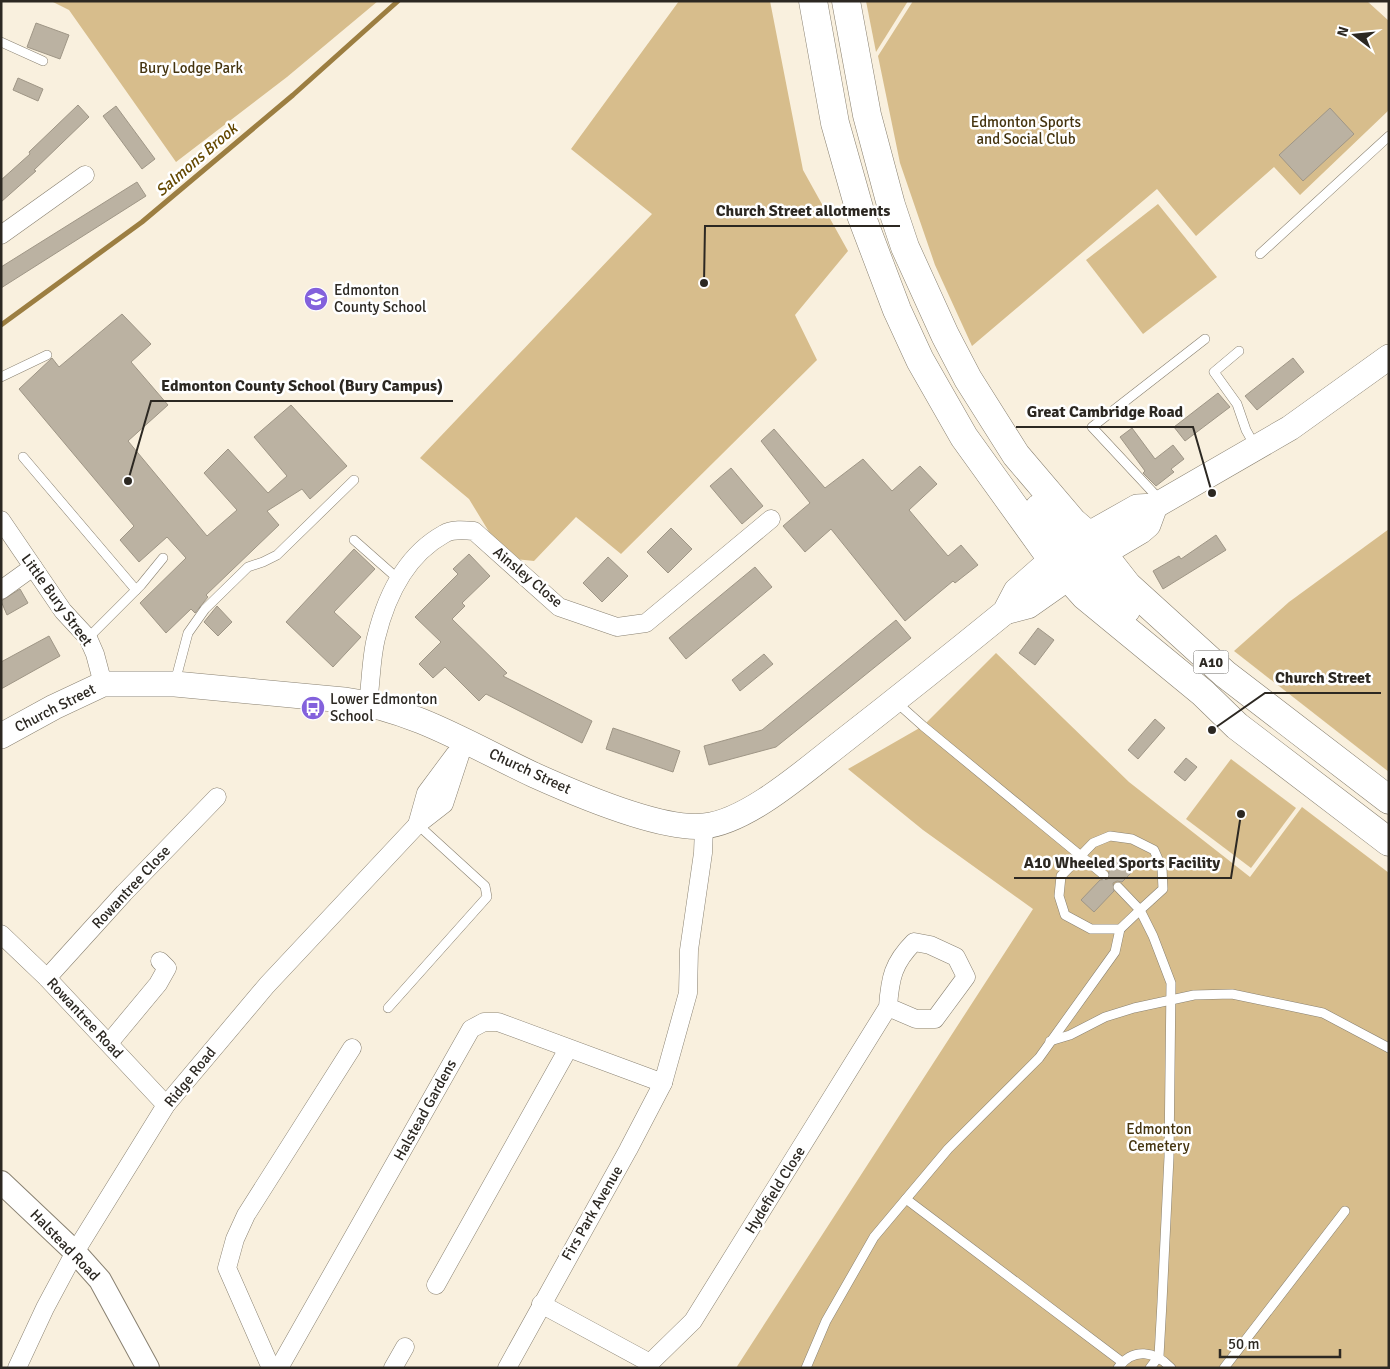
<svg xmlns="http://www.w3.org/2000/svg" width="1390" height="1369" font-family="Signika,sans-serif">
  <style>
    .green { fill: #d7bd8c }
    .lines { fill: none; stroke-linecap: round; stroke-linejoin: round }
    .stream { stroke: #9c7e41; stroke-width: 5 }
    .building { fill: #bbb2a2; stroke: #9f9686 }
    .service-casing { stroke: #898171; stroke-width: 10 }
    .minor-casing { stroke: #898171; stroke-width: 19 }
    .tertiary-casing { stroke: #898171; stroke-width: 24 }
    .secondary-casing { stroke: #898171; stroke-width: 26 }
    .trunk-casing { stroke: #898171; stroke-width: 29 }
    .service { stroke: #fff; stroke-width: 9 }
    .minor { stroke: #fff; stroke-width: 18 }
    .tertiary { stroke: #fff; stroke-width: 22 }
    .secondary { stroke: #fff; stroke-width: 25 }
    .trunk { stroke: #fff; stroke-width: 28 }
    .labels { text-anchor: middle; stroke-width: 5; stroke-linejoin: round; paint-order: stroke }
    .shield { fill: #fff; stroke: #6b6864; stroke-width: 1 }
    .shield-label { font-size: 14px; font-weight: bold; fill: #2c2822 }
    .park-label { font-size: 15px; fill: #45340f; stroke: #fff }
    .poi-label { font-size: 15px; fill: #2c2822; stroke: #fff; text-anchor: start }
    .street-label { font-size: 15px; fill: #2c2822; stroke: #fff }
    .water-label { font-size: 16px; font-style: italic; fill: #644801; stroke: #fff }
    .leader { fill: none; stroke: #2c2822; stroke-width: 2 }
    .callout-dot { fill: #2c2822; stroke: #fff; stroke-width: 2 }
    .callout-label { font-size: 16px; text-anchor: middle; font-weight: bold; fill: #2c2822; stroke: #fff; stroke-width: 5; stroke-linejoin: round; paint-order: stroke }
  </style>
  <rect width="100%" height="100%" fill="#f9f0de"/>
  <!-- green -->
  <g class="green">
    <polygon points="51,1 378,1 287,77 176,162 69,10"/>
    <polygon points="679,1 770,1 803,170 848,251 795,315 817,360 621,554 576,517 534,561 505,558 469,499 420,458 652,214 571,149"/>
    <polygon points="866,1 908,1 876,52"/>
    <polygon points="913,1 1367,1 1389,21 1389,110 1300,195 1274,167 1196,236 1157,189 972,346 935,265 900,163 878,56"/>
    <polygon points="1158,204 1217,277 1143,334 1086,260"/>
    <polygon points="1389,529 1389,772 1234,651 1289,602"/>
    <polygon points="996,653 1129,782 1250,877 1302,807 1389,873 1389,1368 736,1368 1033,909 923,830 848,769 923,726"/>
    <polygon points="1231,759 1296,808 1251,868 1186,819"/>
  </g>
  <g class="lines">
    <!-- stream -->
    <polyline class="stream" points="1,325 142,222 293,95 398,1"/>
  </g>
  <!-- building -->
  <g class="building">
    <polygon points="36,23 69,35 60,59 27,47"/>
    <polygon points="18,78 43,89 38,101 13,90"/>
    <polygon points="78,105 89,117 34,170 36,171 1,202 1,180 30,154 29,152"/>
    <polygon points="116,106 155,159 142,169 103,116"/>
    <polygon points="1330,108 1354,134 1303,181 1279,155"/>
    <polygon points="137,182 146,196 1,288 1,267"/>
    <polygon points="122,314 151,344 131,362 168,405 128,441 207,536 237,510 204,473 228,449 268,493 287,476 254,437 291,405 347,466 310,499 302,489 267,511 279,525 206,595 208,597 195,613 191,609 166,633 140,603 186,558 167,537 139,562 120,540 134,526 19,389 52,358 59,367"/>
    <polygon points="1293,358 1304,372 1257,410 1245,396"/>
    <polygon points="1218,393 1230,407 1185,441 1174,427"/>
    <polygon points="1132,428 1155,459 1173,445 1184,459 1171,469 1174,472 1156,486 1143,473 1145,471 1120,437"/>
    <polygon points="774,429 825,488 863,459 892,491 920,466 937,484 909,510 948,556 961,545 978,565 955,583 953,581 905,621 831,529 805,552 783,526 810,503 761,441"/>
    <polygon points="731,468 763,506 742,524 710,486"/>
    <polygon points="671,528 692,549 668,573 647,552"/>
    <polygon points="1216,535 1226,550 1163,589 1153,571 1179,556 1181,559"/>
    <polygon points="354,549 375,569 334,612 361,637 333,667 286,622"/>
    <polygon points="469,554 490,576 462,603 465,606 452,619 507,673 503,676 592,721 582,743 486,694 479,701 445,667 433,678 419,664 441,642 415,617 458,574 453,569"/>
    <polygon points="608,557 628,576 602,602 583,583"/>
    <polygon points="755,567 772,587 686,659 669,638"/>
    <polygon points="20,589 28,603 7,615 1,601"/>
    <polygon points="217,606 232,622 218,636 204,622"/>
    <polygon points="896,620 911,638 776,747 709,765 704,746 762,730"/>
    <polygon points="1038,628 1054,640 1035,665 1019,653"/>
    <polygon points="49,636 60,656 1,689 1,662"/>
    <polygon points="764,654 773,664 740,691 732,680"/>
    <polygon points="1155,719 1165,728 1138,759 1128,750"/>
    <polygon points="613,728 680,751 673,772 606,749"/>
    <polygon points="1186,758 1197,767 1185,781 1174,772"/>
    <polygon points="1124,854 1137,867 1122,882 1117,881 1113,883 1114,891 1094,912 1081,900 1100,880 1108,879 1109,871"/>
  </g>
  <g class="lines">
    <!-- service casing -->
    <g class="service-casing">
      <g id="service">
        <polyline points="1,42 43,61"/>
        <polyline points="1260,254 1389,136"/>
        <polyline points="1239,351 1214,372 1237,404 1246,430 1255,446"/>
        <polyline points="1,377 47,355"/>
        <polyline points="23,457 136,590"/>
        <polyline points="1161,501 1092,427 1205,339"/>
        <polyline points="354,540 397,578"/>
        <polyline points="88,638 141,585 163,558"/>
        <polyline points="175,682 188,633 205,609 248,567 263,562 277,555 354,480"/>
        <polyline points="895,701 923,726 1104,875"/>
        <polyline points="427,809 442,783"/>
        <polyline points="1118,887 1140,910 1120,929 1091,929 1065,915 1059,896 1061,876 1093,843 1110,836 1132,839 1154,850 1162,868 1163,889 1140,910 1153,936 1171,983 1169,1157 1162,1302 1159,1356 1150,1368"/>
        <polyline points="388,1008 487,897 485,886 417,824"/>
        <polyline points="1050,1041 1070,1035 1105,1017 1134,1008 1194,995 1232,994 1323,1013 1389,1048"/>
        <polyline points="906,1199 1122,1362"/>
        <polyline points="806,1368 826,1321 874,1237 948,1149 1039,1058 1115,952 1120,929"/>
        <path d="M1118 1368C1133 1347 1155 1351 1171 1368"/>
        <polyline points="1224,1368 1345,1211"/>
      </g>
    </g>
    <!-- minor casing -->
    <g class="minor-casing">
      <g id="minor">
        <polyline points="1,235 85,175"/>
        <polyline points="1,520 63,611 88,638 95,654 103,684"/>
        <polyline points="1,590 33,567"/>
        <path d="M368 703C371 682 371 658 376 638 386 597 406 555 444 534 452 529 464 530 474 531L559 607 617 627 646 623 771 519"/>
        <polyline points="417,825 426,793 455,754"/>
        <polyline points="1,934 47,978 166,1105"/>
        <polyline points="47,978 124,893 217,797"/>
        <polyline points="109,1043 158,984 167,968 160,961"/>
        <polyline points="436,1285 568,1049"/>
        <polyline points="541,1304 650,1363"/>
        <polyline points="17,1368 45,1308 75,1252 166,1105 267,985 417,825 444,804 465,740"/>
        <polyline points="271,1368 227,1268 235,1239 246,1215 352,1048"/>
        <polyline points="279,1368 471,1029 484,1022 498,1022 663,1083"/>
        <polyline points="393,1368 405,1347"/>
        <polyline points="507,1368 628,1150 663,1083 688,993 689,950 703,853 704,827"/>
        <path d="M649 1368 650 1363 693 1321 888 1007C890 978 893 963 914 942L930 945 956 957 966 977 935 1019H916L888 1007"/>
      </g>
    </g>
    <!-- tertiary casing -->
    <g class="tertiary-casing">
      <polyline id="tertiary" points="1,1182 75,1252 100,1280 148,1368"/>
    </g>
    <!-- secondary casing -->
    <g class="secondary-casing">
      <g id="secondary">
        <polyline points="1005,612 1028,606 1102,554 1141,531 1148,525 1155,506"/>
        <path d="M1 736 54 707 103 684H175L344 700C414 709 472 746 534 775 574 793 661 831 704 826 748 822 807 769 842 742 897 699 951 656 1005 612L1016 591 1066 547 1137 507 1155 506 1290 428 1389 357"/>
      </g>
    </g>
    <!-- trunk casing -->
    <g class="trunk-casing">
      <g id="trunk">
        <polyline points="813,1 835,123 861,215 897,310 920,360 964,437 1051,558 1085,596 1203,693 1237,726 1389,842"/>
        <polyline points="846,1 867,115 891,205 905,247 945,335 968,379 1016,455 1073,522 1087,534 1127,585 1225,674 1389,800"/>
        <path d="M1039 508C1058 532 1072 545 1068 577"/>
        <path d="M1087 534C1082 573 1101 584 1126 610"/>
      </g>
    </g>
    <!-- service -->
    <use href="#service" class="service"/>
    <!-- minor -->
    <use href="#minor" class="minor"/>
    <!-- tertiary -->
    <use href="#tertiary" class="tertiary"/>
    <!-- secondary -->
    <use href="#secondary" class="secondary"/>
    <!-- trunk -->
    <use href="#trunk" class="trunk"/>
  </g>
  <!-- icons -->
  <defs>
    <g id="school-disc" transform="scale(1.25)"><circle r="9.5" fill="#8361dc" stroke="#fff"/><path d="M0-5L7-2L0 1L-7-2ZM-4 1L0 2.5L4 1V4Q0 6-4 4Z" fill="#fff"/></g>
    <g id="bus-disc" transform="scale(1.25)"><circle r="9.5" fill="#8361dc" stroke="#fff"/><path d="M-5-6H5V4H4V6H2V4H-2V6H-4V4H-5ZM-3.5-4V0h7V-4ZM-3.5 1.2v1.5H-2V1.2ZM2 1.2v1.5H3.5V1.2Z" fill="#fff"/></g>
  </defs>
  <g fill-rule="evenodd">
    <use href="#school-disc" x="316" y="299"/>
    <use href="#bus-disc" x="313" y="708"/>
  </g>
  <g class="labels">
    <!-- shield labels -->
    <rect class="shield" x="1193.5" y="650.5" width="35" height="23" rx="4"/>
    <g class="shield-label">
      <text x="1211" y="667">A10</text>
    </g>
    <!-- park labels -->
    <g class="park-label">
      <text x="191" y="73">Bury Lodge Park</text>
      <text x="1026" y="127">Edmonton Sports<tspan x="1026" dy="17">and Social Club</tspan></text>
      <text x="1159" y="1134">Edmonton<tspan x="1159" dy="17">Cemetery</tspan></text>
    </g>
    <!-- poi labels -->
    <g class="poi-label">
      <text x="334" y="295">Edmonton<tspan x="334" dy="17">County School</tspan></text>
      <text x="330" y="704">Lower Edmonton<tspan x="330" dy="17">School</tspan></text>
    </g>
    <!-- street labels -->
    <g class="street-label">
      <text transform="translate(528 577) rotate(40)" y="5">Ainsley Close</text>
      <text transform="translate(57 600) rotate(54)" y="5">Little Bury Street</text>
      <text transform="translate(55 708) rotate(-27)" y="5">Church Street</text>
      <text transform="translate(530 771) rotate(25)" y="5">Church Street</text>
      <text transform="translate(131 887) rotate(-47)" y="5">Rowantree Close</text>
      <text transform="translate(85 1018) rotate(47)" y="5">Rowantree Road</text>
      <text transform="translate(190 1077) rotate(-51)" y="5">Ridge Road</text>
      <text transform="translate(425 1110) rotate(-61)" y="5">Halstead Gardens</text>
      <text transform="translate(775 1190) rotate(-58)" y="5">Hydefield Close</text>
      <text transform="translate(592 1213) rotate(-60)" y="5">Firs Park Avenue</text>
      <text transform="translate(65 1245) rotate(46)" y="5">Halstead Road</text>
    </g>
    <!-- water labels -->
    <g class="water-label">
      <text transform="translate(196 159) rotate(-41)" y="6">Salmons Brook</text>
    </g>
  </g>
  <!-- callouts -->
  <path class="leader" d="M704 283L705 226H900M128 481L151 401H453M1212 493L1193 427H1016M1212 730L1265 693H1381M1241 814L1231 878H1014"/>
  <g class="callout-dot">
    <circle cx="704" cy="283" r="5"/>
    <circle cx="128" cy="481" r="5"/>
    <circle cx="1212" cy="493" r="5"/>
    <circle cx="1212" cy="730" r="5"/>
    <circle cx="1241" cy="814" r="5"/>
  </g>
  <g class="callout-label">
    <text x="803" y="216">Church Street allotments</text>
    <text x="302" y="391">Edmonton County School (Bury Campus)</text>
    <text x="1105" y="417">Great Cambridge Road</text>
    <text x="1323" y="683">Church Street</text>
    <text x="1122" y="868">A10 Wheeled Sports Facility</text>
  </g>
  <!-- border -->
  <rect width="1390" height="1369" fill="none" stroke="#2c2822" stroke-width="5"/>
  <!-- north arrow -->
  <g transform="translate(1355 35) rotate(286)" stroke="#ffffff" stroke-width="4" paint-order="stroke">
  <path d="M0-4L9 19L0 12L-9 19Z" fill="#2c2822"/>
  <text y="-8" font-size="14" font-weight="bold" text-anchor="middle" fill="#2c2822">N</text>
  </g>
  <!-- scale -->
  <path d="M1220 1349v8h120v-8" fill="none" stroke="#2c2822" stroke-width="2.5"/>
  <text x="1228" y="1349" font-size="15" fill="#2c2822" stroke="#ffffff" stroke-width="4" paint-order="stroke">50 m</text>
</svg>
